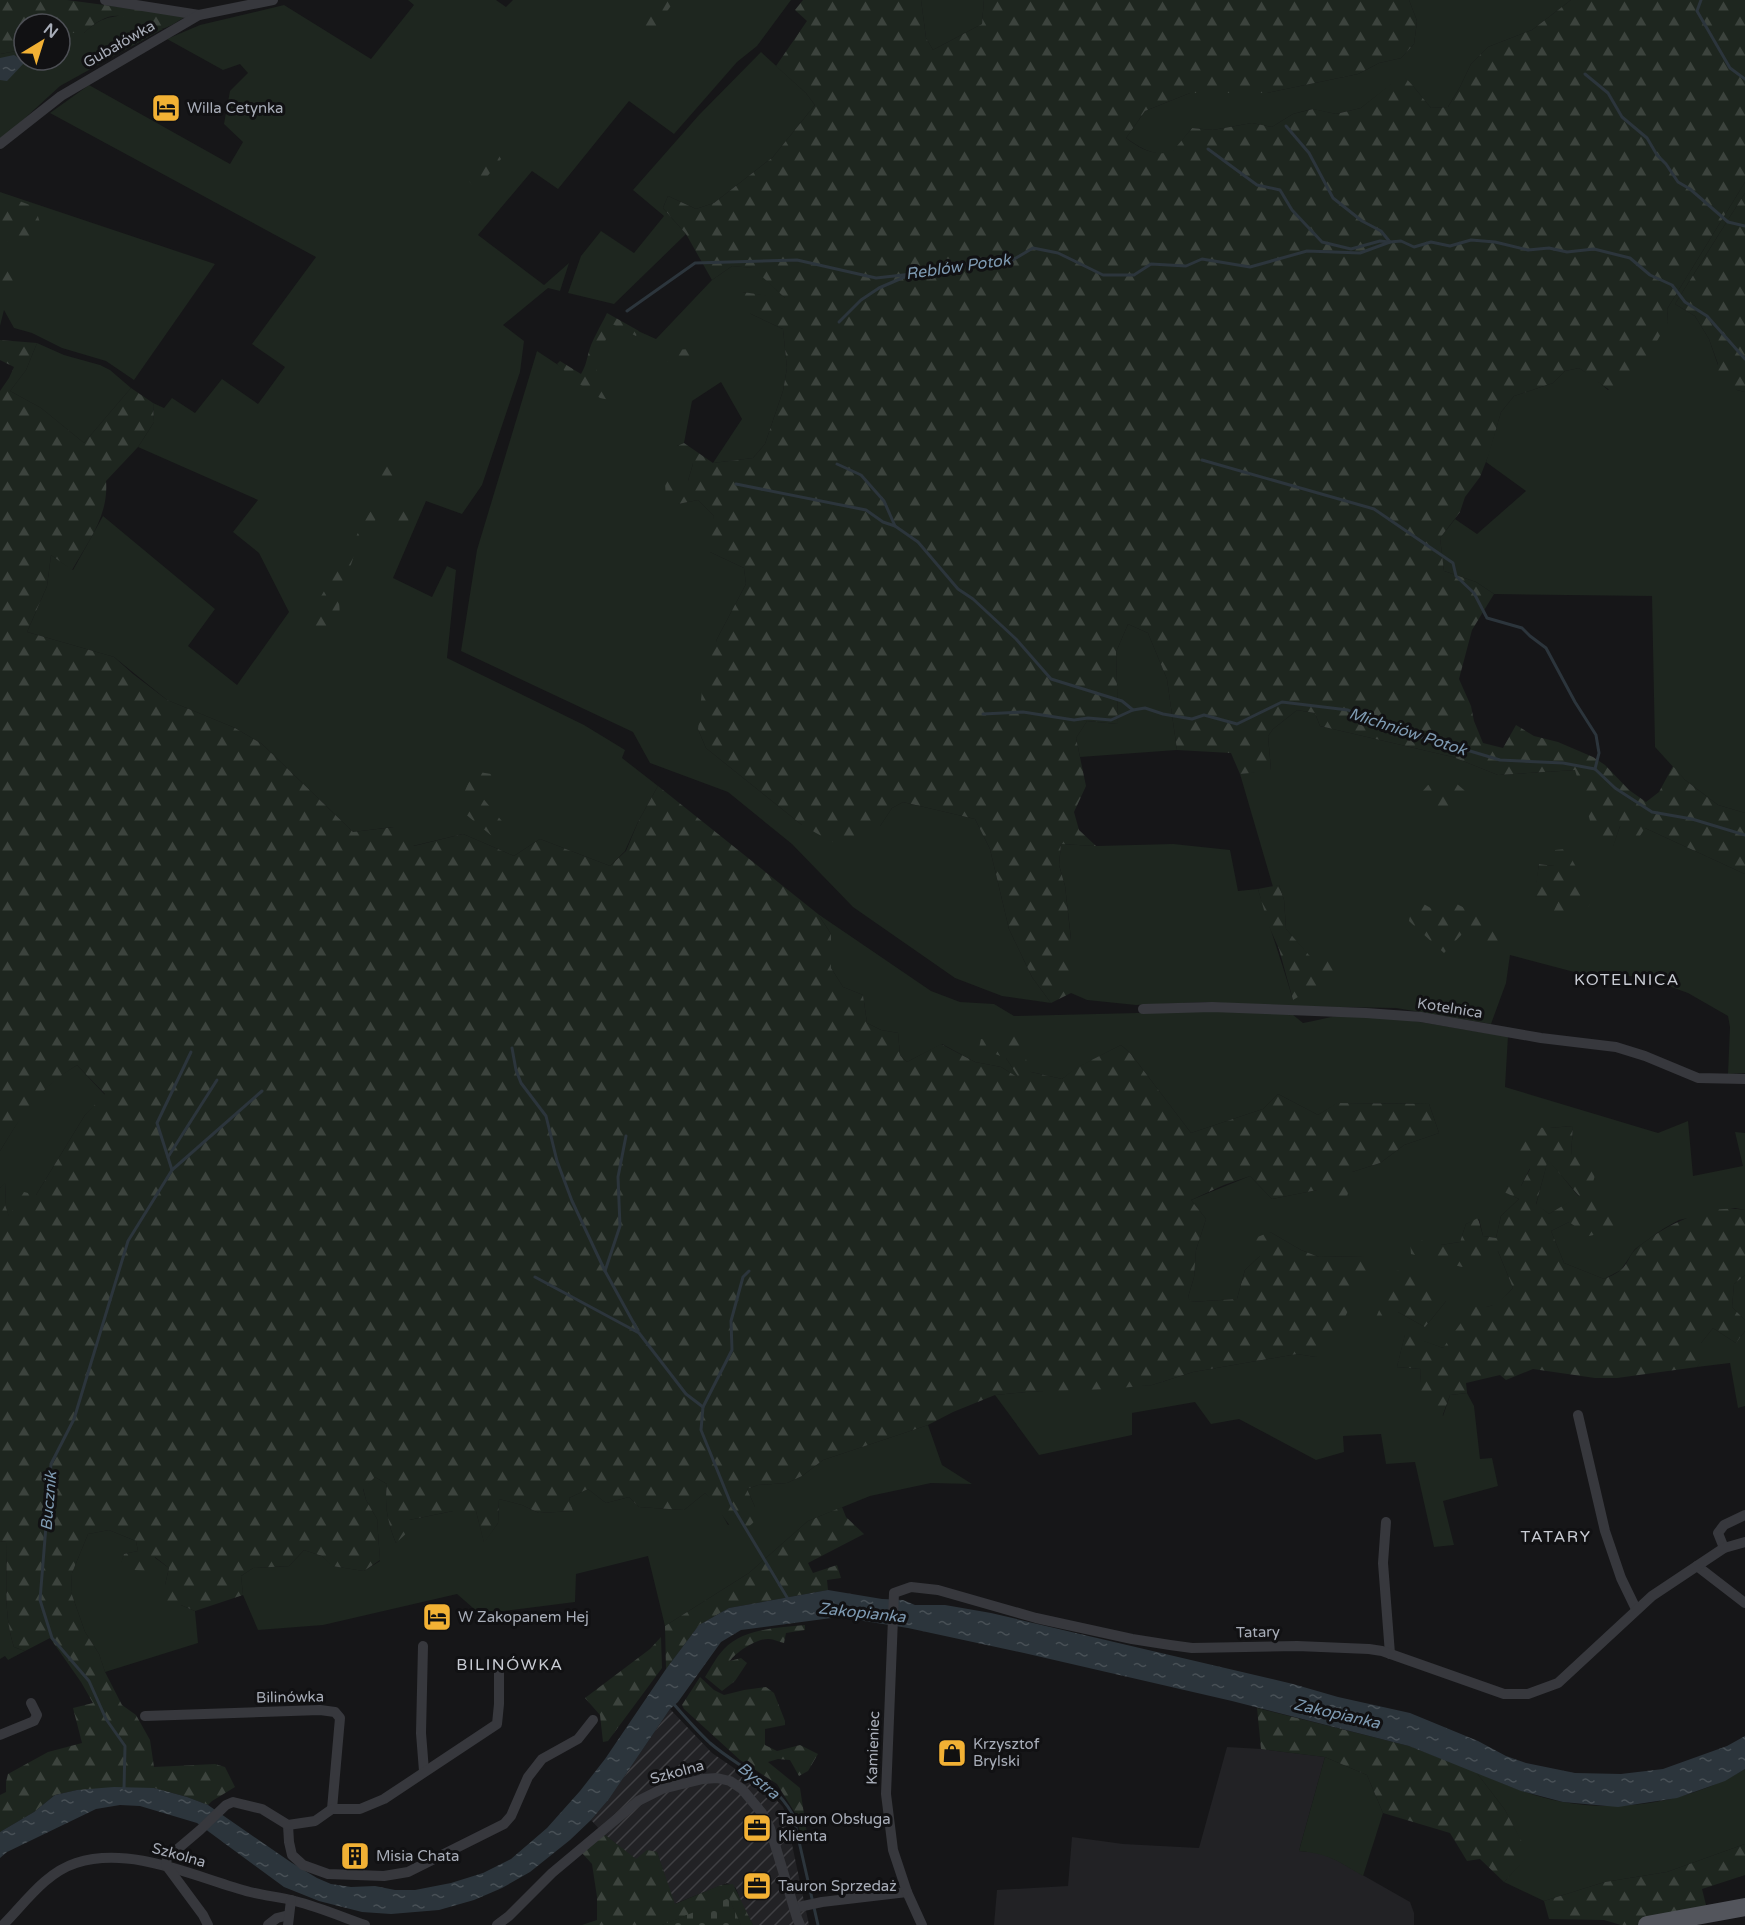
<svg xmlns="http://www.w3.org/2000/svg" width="1745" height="1925" font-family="'Varela Round',sans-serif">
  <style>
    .built { fill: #222225 }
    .industrial { fill: url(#industrial-furrows) }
    .green { fill: #1e261f; fill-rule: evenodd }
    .forest { fill: url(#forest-firs); fill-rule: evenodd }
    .cemetery { fill: url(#cemetery-stones) }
    .water { fill: url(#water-ripples) }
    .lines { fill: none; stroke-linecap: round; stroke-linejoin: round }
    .stream { stroke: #2c353c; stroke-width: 3 }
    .street { stroke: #37383d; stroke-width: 10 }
    .primary { stroke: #53555c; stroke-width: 18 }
    .labels { text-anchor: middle; stroke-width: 6; stroke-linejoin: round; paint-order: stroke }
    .street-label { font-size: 15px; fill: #a8adb8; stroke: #111113 }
    .poi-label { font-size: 15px; fill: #a8adb8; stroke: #111113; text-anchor: start }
    .water-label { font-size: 16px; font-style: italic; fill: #7f9bb3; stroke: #111113 }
    .neighbourhood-label { font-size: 16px; letter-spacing: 1.5px; fill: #c9ccd4; stroke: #111113 }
  </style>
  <defs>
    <pattern id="industrial-furrows" width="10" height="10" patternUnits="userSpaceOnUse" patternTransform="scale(1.5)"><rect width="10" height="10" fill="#222225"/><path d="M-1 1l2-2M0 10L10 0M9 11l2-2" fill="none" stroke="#3f3f43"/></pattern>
    <pattern id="forest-firs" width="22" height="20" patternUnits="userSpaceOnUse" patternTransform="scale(1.5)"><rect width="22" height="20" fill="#1e261f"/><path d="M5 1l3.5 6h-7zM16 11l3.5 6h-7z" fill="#3c433d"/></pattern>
    <pattern id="cemetery-stones" width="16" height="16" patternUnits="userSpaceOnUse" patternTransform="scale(1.5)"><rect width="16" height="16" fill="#1e261f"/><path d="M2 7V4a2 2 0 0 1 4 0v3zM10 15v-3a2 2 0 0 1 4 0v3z" fill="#3c433d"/></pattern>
    <pattern id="water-ripples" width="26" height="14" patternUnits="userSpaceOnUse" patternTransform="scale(1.5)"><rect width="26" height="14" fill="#2c353c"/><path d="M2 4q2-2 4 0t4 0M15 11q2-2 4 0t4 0" fill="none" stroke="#485056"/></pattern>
  </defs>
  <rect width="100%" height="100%" fill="#161618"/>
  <!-- built -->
  <polygon class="built" points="1227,1747 1261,1749 1325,1757 1299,1851 1321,1853 1338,1861 1410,1902 1414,1913 1414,1925 994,1925 997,1890 1068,1886 1072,1837 1123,1844 1199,1848"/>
  <!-- industrial -->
  <polygon class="industrial" points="670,1709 712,1753 769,1792 783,1807 790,1826 790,1835 809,1925 753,1925 741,1902 736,1888 727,1883 674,1904 657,1852 636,1860 604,1834 591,1820 609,1799"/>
  <!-- green -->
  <g class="green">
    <polygon points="408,0 496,0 506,7 513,0 791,0 757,46 737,62 674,134 629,101 558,189 532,171 478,235 544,285 569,263 560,291 548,288 503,325 524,341 520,372 482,485 462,514 426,501 393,578 432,597 447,566 456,570 447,658 584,725 625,750 622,758 658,786 638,822 625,851 610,866 540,839 514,856 463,834 413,846 393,827 353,832 262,744 235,728 167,700 114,657 27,632 47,586 51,555 73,570 103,516 215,609 188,646 237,685 289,612 259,553 233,532 258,500 138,447 154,422 153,403 164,408 172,398 195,413 222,379 258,404 285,367 252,344 316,257 50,113 89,85 230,164 243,142 224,124 230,91 248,73 240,64 223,70 167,39 200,25 284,5 371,59 414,5"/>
    <polygon points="921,0 984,0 982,24 933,50 926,38"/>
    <path d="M1409 0H1571L1532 30 1488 47 1471 64 1460 87 1448 107 1431 108C1421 97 1414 85 1402 76L1361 108 1336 114 1312 109 1293 114 1272 127 1252 123 1213 130 1192 128 1172 153C1154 156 1141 149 1126 138L1145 111 1190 93H1267L1358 74 1379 63 1401 58 1414 44 1417 21Z"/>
    <path d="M128 15 154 29H163L60 86 12 130 0 138V54L16 51 24 52V60H60V44L69 33H84C100 18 107 17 128 15Z"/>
    <polygon points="761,52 806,93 815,105 773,157 714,203 696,209 668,196 663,208 686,234 614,304 568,293 581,256 601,231 634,253 664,216 633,190 699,115"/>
    <polygon points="1745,182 1745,193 1675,304 1695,316 1709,339 1718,365 1737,390 1745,392 1745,813 1718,805 1685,780 1655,747 1652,596 1494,594 1476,582 1444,571 1440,538 1455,519 1477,534 1526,491 1486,462 1501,412 1514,396 1553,383 1565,371 1579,368 1592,376 1608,390 1668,322 1667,309"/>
    <polygon points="0,192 215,264 134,380 106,361 62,348 32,333 14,328 4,310 0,326"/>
    <polygon points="732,266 754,268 786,299 742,292 751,314 783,329 787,368 783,391 765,444 753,458 713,463 742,419 721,382 692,401 684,443 677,446 693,464 688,481 678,504 698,500 714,516 710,552 744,568 746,584 717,639 698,729 706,748 802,825 880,826 892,808 903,802 975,819 990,849 1009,929 1032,977 1051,1003 1002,996 955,978 853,907 792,844 728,792 650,763 633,732 461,651 477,550 537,351 581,380 607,317 656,339 712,280"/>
    <polygon points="37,343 64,355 100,365 110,370 131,388 84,443 41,408 10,391 26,370"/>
    <polygon points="1128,624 1148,633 1167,679 1177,750 1080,757 1076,738 1087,721 1118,724 1116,652"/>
    <path d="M1297 710 1315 713 1320 726 1453 757 1498 775 1576 770 1583 793 1613 846 1620 826 1645 828 1745 874V1073L1728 1074 1730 1027 1728 1016 1688 993 1644 977 1578 973 1510 955 1506 983 1491 1024 1396 1008 1280 1006 1206 1002 1136 1005 1087 1000 1071 993V939L1065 886 1059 865 1061 844 1096 846 1173 844 1230 850 1238 891 1258 889C1269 926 1282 962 1293 1000L1316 964 1286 929 1284 900 1279 885 1273 887 1240 774 1271 770 1268 736 1273 729ZM1539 864 1554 866 1589 906 1560 897 1535 896Z"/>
    <path d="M818 914 931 991 960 1002 994 1004 1014 1016 1219 1011 1292 1014 1303 1023C1315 1021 1327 1017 1339 1016 1394 1013 1454 1030 1508 1036L1505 1087 1658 1133 1688 1121 1693 1176 1743 1166 1735 1132 1745 1133V1210L1735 1208 1679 1220 1663 1229 1635 1249 1621 1270 1604 1279 1564 1263 1551 1231 1569 1222 1590 1193 1571 1154 1573 1126 1550 1128 1521 1186H1508L1505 1192 1519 1199 1501 1216 1496 1238 1483 1236 1479 1219 1466 1224 1460 1242 1441 1245 1411 1254 1498 1251 1513 1288 1498 1304 1483 1308 1443 1348 1405 1335 1397 1367 1421 1369 1420 1383 1443 1416 1450 1395 1467 1393 1474 1406 1480 1459 1492 1458 1498 1486 1443 1501 1454 1545 1434 1547 1415 1462 1386 1464 1381 1434 1343 1436 1344 1452 1316 1460 1239 1419 1211 1424 1195 1402 1132 1413V1435L1039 1455 995 1395 1026 1392 1152 1385 1193 1372 1297 1354 1316 1357 1365 1256 1319 1257 1301 1250 1270 1232 1260 1256 1245 1270 1237 1299 1190 1302 1188 1297 1194 1277 1196 1250 1206 1219 1191 1200 1250 1176 1272 1199 1317 1190 1352 1172 1380 1163 1404 1145 1439 1133 1429 1104 1338 1103 1318 1115 1278 1094 1263 1109 1191 1133 1131 1054 1121 1045 1077 1068 1062 1079 1031 1072 1006 1058 1020 1079 1001 1067 975 1062 942 1044 907 1062 900 1055 898 1033 881 1030 867 1023 863 995 843 987 831 968V934ZM1446 1301 1425 1327 1398 1312Z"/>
    <polygon points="77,1065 105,1095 85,1115 36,1195 9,1217 5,1205 6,1183 0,1188 0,1151 22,1115 37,1096 58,1077"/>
    <polygon points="1548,1159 1579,1197 1549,1214 1536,1205"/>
    <polygon points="1745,1275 1745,1320 1732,1307 1734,1284"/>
    <polygon points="1713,1328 1736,1343 1745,1331 1745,1406 1738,1408 1730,1363 1697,1367 1701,1361 1701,1343"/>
    <path d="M928 1425 942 1465 972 1484 931 1483 870 1496 808 1521 749 1573 665 1626 648 1556 576 1574 575 1602 480 1614 457 1594 323 1625 258 1630 243 1595 241 1576 253 1568 289 1566 304 1550 322 1556 333 1566 364 1571 380 1561 377 1519 366 1500 363 1488 375 1477 387 1484C384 1505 388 1524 396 1543L409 1520 453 1511H476L484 1542 498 1523 499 1499 522 1505 539 1513 572 1511 569 1498 588 1489 606 1503 629 1497 639 1507 684 1510 705 1493 717 1505 728 1525 755 1507 747 1489 758 1485 787 1483 802 1476 823 1460Z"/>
    <polygon points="109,1530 136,1541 138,1551 124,1554 120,1569 154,1557 169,1568 165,1585 181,1605 195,1611 198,1643 105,1672 99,1654 85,1632 71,1592 72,1573 88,1534"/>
    <path d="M0 1541 7 1542C7 1577 3 1613 14 1647L25 1651 8 1660 5 1656 0 1659Z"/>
    <path d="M1325 1757 1367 1775 1383 1813 1363 1876C1338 1861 1329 1854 1299 1851Z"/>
    <path d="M1745 1769V1844L1667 1872 1605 1882 1544 1901 1504 1882 1528 1855 1505 1810 1476 1772C1504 1784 1533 1797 1563 1802 1624 1813 1692 1801 1745 1769Z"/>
  </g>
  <!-- forest -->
  <g class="forest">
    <path d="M0 0H67L187 16C179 20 169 28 161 29 154 30 149 27 143 24 118 10 104 14 84 33H69L62 45 60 44V24H24V52L16 51 0 54Z"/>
    <polygon points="657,0 675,0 649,37 637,26"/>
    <path d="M803 0H921L926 38 933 50 982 24 984 0H1409L1417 21 1414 44 1401 58 1379 63 1358 74 1267 93H1190L1145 111 1126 138C1140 149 1154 156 1172 152L1192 128 1213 130 1252 123 1272 127 1293 114 1313 109 1336 114 1361 108 1402 75C1414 85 1421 97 1431 108L1448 107 1460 87 1471 64 1488 47 1532 30 1571 0H1745V182L1667 309 1668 322 1635 379 1620 395C1605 389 1593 377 1579 368L1565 371 1553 383 1514 396 1501 412 1489 454 1480 477 1465 497 1460 512 1440 538 1444 571 1476 582 1494 594 1472 630 1459 679 1471 706 1474 721 1483 743 1503 748 1516 725 1534 736 1558 742 1593 757 1605 765 1629 790 1646 802 1659 792 1673 766 1685 780 1718 805 1745 813V874L1645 828 1638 839 1620 826 1613 847 1594 834 1575 770 1498 775 1453 757 1320 726 1315 713 1297 710 1273 729 1268 736 1271 771 1240 774 1231 753 1177 750 1167 679 1148 633 1128 624 1116 652 1118 724 1087 721 1076 738 1086 786 1074 812 1079 830 1096 846 1061 844 1059 865 1065 886 1071 940V993L1051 1003 1032 977 1009 929 990 849 975 819 903 802 892 808 880 826 858 844 832 842 802 825 706 748 698 729 703 681 717 639 746 584 744 568 710 552 706 544 714 516 698 500 678 504 666 501 665 482 677 477 688 481 693 464 674 454 677 446 684 443 713 463 753 458 765 444 783 391 787 368 783 329 751 314 740 302 742 292 785 298 753 268 732 266 712 280 686 234 663 208 668 196 696 209 714 203 773 157 815 105 806 93 776 66 807 21 795 10Z"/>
    <polygon points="496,151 501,159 486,178 474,187 469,181 481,161"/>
    <polygon points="1745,193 1745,392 1737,390 1712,377 1718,364 1709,339 1695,316 1675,304"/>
    <polygon points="9,197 35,207 41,226 34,241 21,246 4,240 0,236 0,199"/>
    <polygon points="9,265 18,275 9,290 0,286 0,268"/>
    <path d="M607 313 639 331 636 336 612 324 596 364 598 380 631 405 632 410 610 400 600 398 578 383 557 364 560 361 581 374C585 367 586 363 588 355 591 341 601 326 607 313Z"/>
    <path d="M0 340 37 343 26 370 10 391 41 408 84 443 131 388 153 403 154 422 138 447 106 481C109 515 88 542 72 570L51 555 47 586 27 632 114 657 133 674 167 700 235 728 262 744 353 832 394 827 414 846 463 834 514 856 540 839 610 866 626 851 638 822 658 786 818 914 831 934V968L843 987 863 995 867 1023 881 1030 898 1033 900 1055 907 1062 941 1044 975 1062 1001 1067 1019 1078 1006 1058 979 1048 981 1039 995 1041 1013 1026 1031 1072 1062 1079 1076 1068 1121 1045 1131 1054 1191 1133 1263 1109 1278 1094 1318 1115 1337 1103 1429 1104 1439 1133 1404 1145 1380 1163 1352 1172 1345 1208 1317 1190 1272 1199 1250 1176 1224 1185 1191 1200 1206 1219 1196 1250 1194 1277 1188 1297 1191 1302 1237 1299 1245 1270 1260 1256 1255 1238 1270 1232 1301 1250 1319 1257 1365 1256 1373 1262 1328 1350 1316 1357 1297 1354 1193 1372 1152 1385 1109 1389 1026 1392 995 1395 953 1412 928 1425 823 1460 802 1476 787 1483 758 1485 747 1489 755 1507 757 1519 739 1536C726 1523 718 1507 705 1493L684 1510 639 1507 629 1497 606 1503 588 1489 569 1498 573 1511 539 1513 522 1505 499 1499 498 1523 484 1543 476 1511H453L409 1520 410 1530 396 1543C388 1524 384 1505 387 1484L375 1477 363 1489 366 1500 377 1519 380 1560 364 1571 332 1566 322 1556 304 1550 289 1566 253 1568 241 1576 243 1595 195 1611 181 1605 164 1608 153 1596 165 1585 169 1568 155 1557 150 1571 119 1569 124 1554 138 1551 136 1541 109 1530 88 1534 72 1573 71 1592 85 1632 99 1654 105 1672 122 1705 136 1715 150 1740 154 1767 215 1764 225 1767 235 1787 212 1801 208 1805 187 1797 154 1788 77 1790 55 1795 34 1812 0 1832V1795L6 1792V1782L8 1774 48 1752 82 1743 73 1708 93 1703 81 1682 50 1638 25 1651 14 1647C3 1614 7 1577 7 1542L0 1541V1188L6 1182 5 1205 9 1216 24 1192 36 1195 85 1115 105 1094 77 1065C37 1090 24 1112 0 1151V391L9 378 14 367 0 360Z"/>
    <polygon points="691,349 701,356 673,358 665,363 659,361 671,350"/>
    <polygon points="377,462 392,467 397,477 388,480 375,471 375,465"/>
    <polygon points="401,498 410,500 408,532 399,533 393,515"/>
    <path d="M374 507 380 513 358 547 353 544C359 530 364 519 374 507Z"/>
    <path d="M354 550C354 565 346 571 341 585 333 608 352 616 321 633L309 628 308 619 346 553Z"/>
    <polygon points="473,771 497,775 481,796 506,826 498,841 458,808"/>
    <polygon points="1457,784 1471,796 1447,819 1415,800 1428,785"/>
    <polygon points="1566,849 1590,892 1589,906 1550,919 1560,898 1534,896 1539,864 1554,866 1555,850"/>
    <polygon points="1279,885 1284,900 1286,929 1316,963 1334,955 1341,971 1293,1000 1279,949 1268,924 1258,889"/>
    <polygon points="1413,898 1436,911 1447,899 1494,923 1511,941 1499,956 1478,937 1465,931 1444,953 1409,921"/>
    <path d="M1573 1126 1571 1154 1597 1168 1590 1193 1615 1200 1624 1228 1589 1236 1569 1222 1551 1231 1564 1263 1604 1279C1609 1277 1616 1274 1621 1270 1628 1264 1630 1253 1637 1248 1665 1225 1708 1203 1745 1210V1275L1734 1284 1732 1307 1745 1320V1331L1736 1343 1713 1328 1701 1343V1362L1697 1367 1617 1378H1595L1533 1369 1506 1380 1500 1375 1466 1383 1467 1393 1450 1395 1442 1417 1421 1398 1420 1383 1421 1369 1397 1367 1405 1334 1443 1348 1473 1306C1493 1310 1500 1302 1513 1288L1498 1251 1462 1267 1411 1254 1410 1238 1441 1245 1460 1242 1466 1224 1478 1218 1483 1236 1496 1238 1501 1216 1519 1199 1504 1192 1508 1186H1521L1530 1169 1512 1153 1521 1127 1550 1128ZM1548 1160 1579 1196 1549 1214 1536 1204Z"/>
    <polygon points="1413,1269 1427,1281 1446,1301 1425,1327 1398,1312 1385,1326 1374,1322 1396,1271"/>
    <polygon points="842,1507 846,1517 864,1534 808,1563 813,1573 837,1565 841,1578 827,1580 828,1590 729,1608 699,1625 666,1669 665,1626 749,1573 808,1521"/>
    <path d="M805 1625V1630L786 1633 784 1643C779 1642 774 1639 769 1639 758 1638 736 1652 730 1661L741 1658 747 1663 735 1681 722 1691 705 1677C711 1668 716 1657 724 1649 744 1628 777 1628 805 1625Z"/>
    <polygon points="661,1637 662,1668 608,1741 603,1742 600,1715 585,1698 650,1649"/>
    <polygon points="700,1677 714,1690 724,1695 744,1690 766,1687 774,1693 785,1721 785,1725 765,1729 765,1745 777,1751 800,1745 818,1754 808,1771 799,1776 790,1760 778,1759 768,1762 800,1788 808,1840 803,1842 795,1813 777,1784 740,1760 684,1709 682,1705"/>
    <polygon points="1257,1708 1409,1746 1476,1772 1505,1810 1529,1855 1504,1882 1480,1859 1467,1861 1450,1833 1383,1813 1367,1775 1325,1757 1261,1749"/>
    <polygon points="604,1834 636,1859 647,1850 657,1852 675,1904 721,1885 733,1884 753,1925 741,1925 729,1899 662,1925 582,1925 597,1920 597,1897 592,1864 582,1853"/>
    <polygon points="1745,1844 1745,1875 1702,1889 1706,1905 1710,1911 1636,1925 1621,1925 1604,1920 1549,1919 1544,1901 1605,1882 1667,1872"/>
  </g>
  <!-- cemetery -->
  <polygon class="cemetery" points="729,1898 741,1925 662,1925"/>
  <!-- water -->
  <g class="water">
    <polygon points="14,55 25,62 7,81 0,80 0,58"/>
    <polygon points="828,1590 882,1599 903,1600 915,1605 945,1605 991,1613 1293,1684 1338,1697 1410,1713 1478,1741 1506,1756 1526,1763 1575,1773 1621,1774 1663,1769 1727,1746 1745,1736 1745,1769 1725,1781 1677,1798 1618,1807 1563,1802 1521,1791 1409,1746 1232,1701 1024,1653 908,1628 839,1617 741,1630 721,1642 678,1702 670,1709 609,1799 591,1820 570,1840 530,1872 502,1888 474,1900 439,1910 391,1914 362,1912 319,1901 284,1887 197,1823 140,1806 120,1805 96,1809 7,1852 0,1858 0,1832 34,1812 55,1795 77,1790 114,1787 154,1788 187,1797 208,1805 292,1863 317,1878 331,1884 351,1887 375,1886 395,1890 415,1890 451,1883 483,1873 511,1859 547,1828 580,1791 605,1759 666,1669 699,1625 729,1608"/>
  </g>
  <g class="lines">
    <!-- stream -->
    <g class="stream">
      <polyline points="1701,0 1697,11 1730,68 1745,79"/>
      <polyline points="1585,74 1608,93 1622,117 1647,138 1657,155 1666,164 1678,182 1690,189 1728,222 1745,226"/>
      <polyline points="1286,126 1309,153 1333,198 1362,221 1381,231 1390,242"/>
      <polyline points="1208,149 1257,185 1280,190 1292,210 1322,242 1351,249 1380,241 1389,242"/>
      <polyline points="627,311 695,263 797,260 876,278 912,274 939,266 1011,261 1033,248 1058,253 1103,275 1134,275 1151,264 1186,266 1202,259 1250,267 1307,251 1360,253 1390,242 1401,241 1414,247 1431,242 1450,246 1471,240 1495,242 1528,250 1549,248 1567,252 1594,249 1630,258 1650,275 1672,285 1685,302 1707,316 1745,359"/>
      <polyline points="839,322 861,300 879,288 909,275"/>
      <polyline points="1202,460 1374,509 1453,563 1456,576 1474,593 1487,618 1522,628 1530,636 1546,648 1575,702 1596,735 1599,753 1595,769"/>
      <polyline points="837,464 861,475 884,501 895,526 918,542 958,589 973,599 1016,639 1051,679 1122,701 1133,710 1145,708 1163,714 1192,719 1204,715 1237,724 1282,702 1348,710 1392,730 1430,739 1500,760 1563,763 1595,769 1615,788 1652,812 1692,819 1745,835"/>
      <polyline points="736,484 866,510 883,522 895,526"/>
      <polyline points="983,714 1023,712 1074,720 1088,718 1111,720 1133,710"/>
      <polyline points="512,1048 516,1070 521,1083 546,1116 557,1161 572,1201 605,1271 638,1331"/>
      <polyline points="168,1157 217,1080"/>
      <polyline points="172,1170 157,1123 191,1052"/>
      <polyline points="605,1271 620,1226 618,1177 626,1136"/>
      <polyline points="535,1277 639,1333 686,1394 703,1407 701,1430 731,1504 788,1599"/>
      <polyline points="703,1407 732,1350 731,1321 743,1277 749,1271"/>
      <path d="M672 1702C684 1716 696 1730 710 1743 740 1769 773 1779 793 1815L818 1925"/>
      <polyline points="124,1789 125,1746 106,1719 89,1681 52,1638 40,1600 51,1464 74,1419 128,1241 172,1170 262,1091"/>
    </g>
    <!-- street -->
    <g class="street">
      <polyline points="105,0 199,15"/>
      <polyline points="0,144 61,96 199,15 273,0"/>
      <polyline points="1143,1009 1212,1007 1366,1013 1421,1017 1541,1038 1616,1047 1645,1056 1698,1078 1745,1079"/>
      <polyline points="1578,1415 1605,1531 1621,1578 1636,1609"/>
      <polyline points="1386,1522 1383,1563 1390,1654"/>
      <polyline points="1724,1548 1718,1533 1724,1525 1745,1515"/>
      <polyline points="1697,1566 1745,1603"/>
      <polyline points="423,1646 421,1733 424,1771"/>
      <polyline points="145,1716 320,1710 335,1712 340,1718 332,1809"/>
      <polyline points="0,1735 34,1721 37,1715 31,1703"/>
      <polyline points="288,1825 289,1842 292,1855 303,1865 328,1874 384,1876 408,1872 504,1824 511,1816 528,1777 542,1759 578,1739 593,1720"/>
      <polyline points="794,1908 822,1902 907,1892"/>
      <path d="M3 1925C25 1903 45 1873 76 1863 132 1845 197 1878 250 1892 265 1896 281 1897 295 1901 319 1907 342 1917 365 1925"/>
      <polyline points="208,1925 203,1915 166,1865 167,1858 200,1830 226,1805 233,1802 262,1809 288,1825 315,1821 332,1809 360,1809 384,1799 497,1724 499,1704 499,1667"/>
      <polyline points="268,1925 277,1918 289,1915"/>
      <polyline points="288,1925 291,1900"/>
      <polyline points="497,1925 509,1916 552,1873 638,1801 662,1789 703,1779 717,1778 730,1781 742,1789 762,1813 770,1828 797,1918 800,1925"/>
      <polyline points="922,1925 907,1892 893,1850 886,1794 894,1593 911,1587 938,1590 1036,1618 1132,1639 1170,1645 1192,1648 1297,1646 1369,1649 1382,1651 1504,1694 1528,1694 1558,1683 1652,1596 1724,1548 1745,1542"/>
    </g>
    <!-- primary -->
    <polyline class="primary" points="1647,1925 1745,1907"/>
  </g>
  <!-- icons -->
  <defs>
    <g id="hotel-square" transform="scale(1.5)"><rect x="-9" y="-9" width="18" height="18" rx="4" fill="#f2b134" stroke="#111113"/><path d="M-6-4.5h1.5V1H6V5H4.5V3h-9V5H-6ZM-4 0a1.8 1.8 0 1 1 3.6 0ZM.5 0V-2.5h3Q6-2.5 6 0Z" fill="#111"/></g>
    <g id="shop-square" transform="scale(1.5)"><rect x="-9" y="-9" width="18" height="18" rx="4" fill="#f2b134" stroke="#111113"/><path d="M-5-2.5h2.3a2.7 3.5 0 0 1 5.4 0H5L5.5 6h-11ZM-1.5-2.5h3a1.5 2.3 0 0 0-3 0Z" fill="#111"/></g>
    <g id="office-square" transform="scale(1.5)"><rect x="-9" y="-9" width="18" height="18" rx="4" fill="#f2b134" stroke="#111113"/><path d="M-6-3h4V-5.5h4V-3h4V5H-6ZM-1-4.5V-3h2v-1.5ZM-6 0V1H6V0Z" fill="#111"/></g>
    <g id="building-square" transform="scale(1.5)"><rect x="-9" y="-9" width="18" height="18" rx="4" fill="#f2b134" stroke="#111113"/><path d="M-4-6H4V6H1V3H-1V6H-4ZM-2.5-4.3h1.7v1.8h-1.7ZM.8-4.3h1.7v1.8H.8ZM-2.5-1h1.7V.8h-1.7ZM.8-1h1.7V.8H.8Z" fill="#111"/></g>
  </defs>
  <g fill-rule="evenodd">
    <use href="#hotel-square" x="166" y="108"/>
    <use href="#hotel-square" x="437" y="1617"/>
    <use href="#shop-square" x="952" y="1753"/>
    <use href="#office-square" x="757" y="1828"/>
    <use href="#building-square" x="355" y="1856"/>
    <use href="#office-square" x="757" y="1886"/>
  </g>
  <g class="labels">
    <!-- street labels -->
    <g class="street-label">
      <text transform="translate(119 44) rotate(-30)" y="5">Gubałówka</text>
      <text transform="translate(1450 1008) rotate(9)" y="5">Kotelnica</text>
      <text transform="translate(1258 1632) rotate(-1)" y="5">Tatary</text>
      <text transform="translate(290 1697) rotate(-1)" y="5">Bilinówka</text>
      <text transform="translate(873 1748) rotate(-88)" y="5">Kamieniec</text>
      <text transform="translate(677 1772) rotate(-15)" y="5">Szkolna</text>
      <text transform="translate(179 1855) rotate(16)" y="5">Szkolna</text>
    </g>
    <!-- poi labels -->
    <g class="poi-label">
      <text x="187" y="113">Willa Cetynka</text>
      <text x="458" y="1622">W Zakopanem Hej</text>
      <text x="973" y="1749">Krzysztof<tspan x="973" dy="17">Brylski</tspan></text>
      <text x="778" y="1824">Tauron Obsługa<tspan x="778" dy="17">Klienta</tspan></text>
      <text x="376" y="1861">Misia Chata</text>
      <text x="778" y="1891">Tauron Sprzedaż</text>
    </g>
    <!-- water labels -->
    <g class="water-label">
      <text transform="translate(958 266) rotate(-8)" y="6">Reblów Potok</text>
      <text transform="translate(1408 731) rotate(18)" y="6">Michniów Potok</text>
      <text transform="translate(48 1501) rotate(-85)" y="6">Bucznik</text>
      <text transform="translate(862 1612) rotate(6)" y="6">Zakopianka</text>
      <text transform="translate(1337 1713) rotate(13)" y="6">Zakopianka</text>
      <text transform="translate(759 1780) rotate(39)" y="6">Bystra</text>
    </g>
    <!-- neighbourhood labels -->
    <g class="neighbourhood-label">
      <text x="1627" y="985">KOTELNICA</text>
      <text x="1556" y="1542">TATARY</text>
      <text x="510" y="1670">BILINÓWKA</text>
    </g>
  </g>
  <!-- north arrow -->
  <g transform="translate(42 42) rotate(38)"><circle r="28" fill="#111113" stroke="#4d4f55" stroke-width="1.5"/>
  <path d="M0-4.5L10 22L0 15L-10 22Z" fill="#f2b134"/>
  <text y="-9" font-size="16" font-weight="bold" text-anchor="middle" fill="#a8adb8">N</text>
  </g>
</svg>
